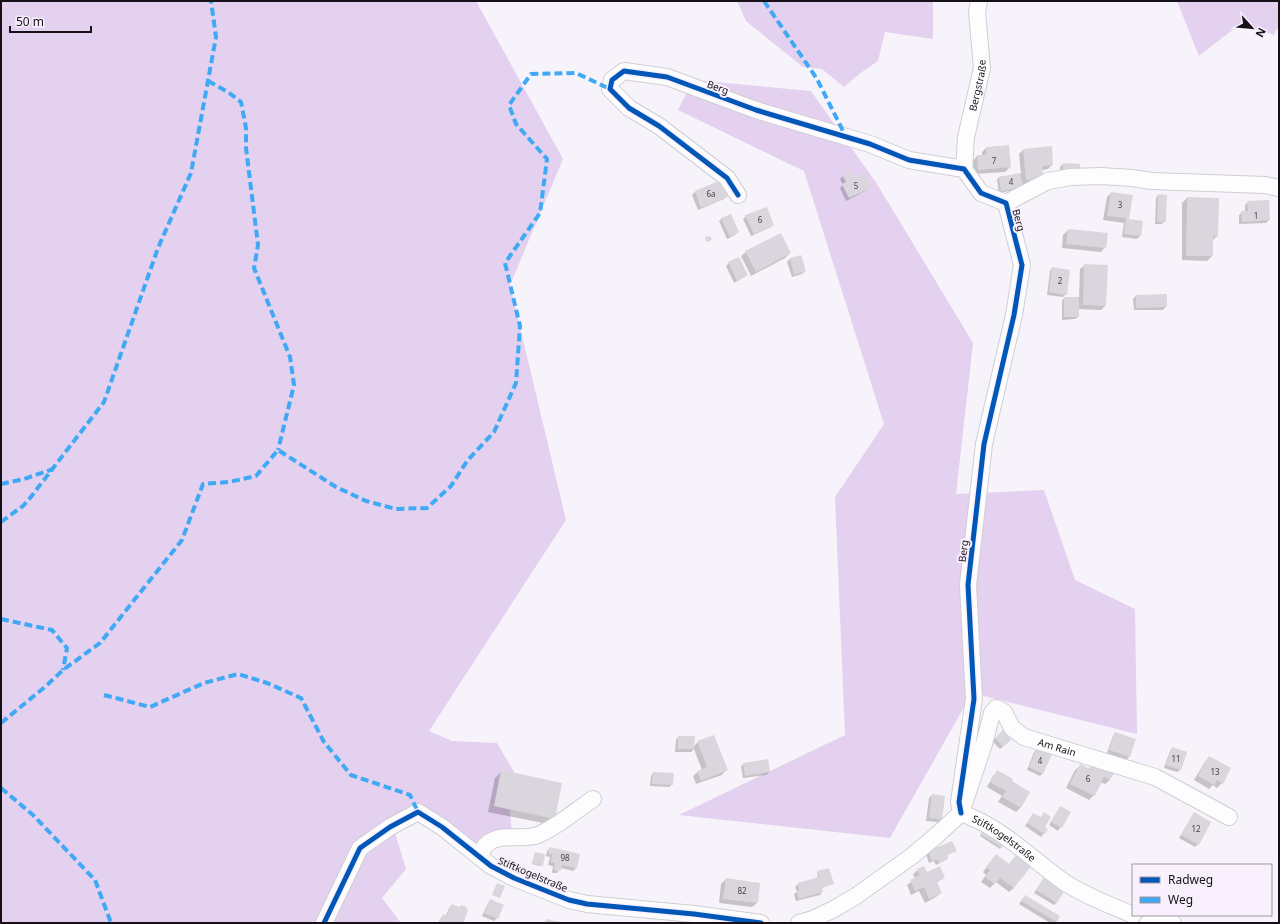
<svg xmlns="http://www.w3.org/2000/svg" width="1280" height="924" font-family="'Noto Sans',sans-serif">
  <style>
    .green { fill: #e4d0ef }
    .shadow { fill: #0003 }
    .building { fill: #dad6dd }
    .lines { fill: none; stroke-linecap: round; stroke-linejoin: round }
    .minor-casing { stroke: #d1cdd4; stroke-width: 18 }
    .minor { stroke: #fefdfe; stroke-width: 16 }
    .quiet { stroke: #3fa9f5; stroke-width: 4; stroke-dasharray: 8 4; stroke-linecap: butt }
    .cycleway-casing { stroke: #f8f0fd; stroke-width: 8 }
    .cycleway { stroke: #0057b8; stroke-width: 5 }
    .labels { text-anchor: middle; stroke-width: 4; stroke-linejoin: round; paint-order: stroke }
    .number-label { font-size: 8px; fill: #474249 }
    .street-label { font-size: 10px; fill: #161118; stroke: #f8f0fd }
  </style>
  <rect width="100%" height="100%" fill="#f7f3fa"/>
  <!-- green -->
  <g class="green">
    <polygon points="1,1 476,1 563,159 510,285 566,520 429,731 452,741 497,743 520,782 509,805 512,831 477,851 422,808 392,823 406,869 382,898 401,923 1,923"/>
    <polygon points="737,1 933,1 933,39 885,32 878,61 859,74 844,87 822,69 803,67 746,21"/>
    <polygon points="1177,1 1279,1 1279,25 1274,35 1240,24 1199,56"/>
    <polygon points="693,80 811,91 877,184 973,343 956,494 1044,490 1075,580 1135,609 1137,734 972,693 890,838 679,815 845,735 835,497 884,424 804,171 678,110"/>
  </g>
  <!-- shadow -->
  <g class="shadow">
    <polygon points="986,148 1010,167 1005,172 974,174 973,161 977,156 982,156 982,152"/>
    <polygon points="1023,150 1052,165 1048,169 1042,170 1038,182 1021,184 1019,189 999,193 997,180 999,177 1021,174 1019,154"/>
    <polygon points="1063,164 1079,165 1060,177 1060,167"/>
    <polygon points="843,176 854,179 870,188 867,190 846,201 840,188 843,185 840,179"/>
    <polygon points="721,182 727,196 724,199 698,210 692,195 695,192"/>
    <polygon points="1111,193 1128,220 1142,221 1140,236 1137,239 1122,237 1124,223 1103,220 1107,197"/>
    <polygon points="1158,195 1165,221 1162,224 1155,224 1156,198"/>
    <polygon points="1187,198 1218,199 1217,236 1212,241 1212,256 1207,261 1182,260 1182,203"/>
    <polygon points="1248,202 1269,220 1266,223 1239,224 1239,215 1242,212 1245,212 1245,205"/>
    <polygon points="746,216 773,224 771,227 751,236 743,219"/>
    <polygon points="722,218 738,232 735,235 727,239 719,221"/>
    <polygon points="1068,230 1105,247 1101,252 1062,248 1063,235"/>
    <polygon points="746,252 790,253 785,258 751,276 741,256"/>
    <polygon points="801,256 805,271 802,274 792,277 787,262 790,259"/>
    <polygon points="729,263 747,275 734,283 726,266"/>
    <polygon points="1085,265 1105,306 1101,310 1078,309 1078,317 1075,319 1062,320 1062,301 1064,298 1079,298 1080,269"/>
    <polygon points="1052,268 1066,294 1063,297 1047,295 1050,271"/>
    <polygon points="1136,296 1166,307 1163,310 1134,310 1133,299"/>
    <polygon points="1003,732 1010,740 1000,749 992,741"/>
    <polygon points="1116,733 1135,740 1129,757 1126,760 1107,753 1113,736"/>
    <polygon points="678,737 694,746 698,742 726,770 722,775 696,784 693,776 698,772 702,770 694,749 691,752 675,752 676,740"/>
    <polygon points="1173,748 1185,753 1180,770 1177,772 1164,768 1170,751"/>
    <polygon points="1037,749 1043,773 1040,776 1027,770 1034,752"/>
    <polygon points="1209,757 1222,783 1217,788 1213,785 1209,789 1194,780 1205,762"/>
    <polygon points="744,764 769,772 766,775 743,778 741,766"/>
    <polygon points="1093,764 1110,780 1105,784 1100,782 1094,795 1089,800 1066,788 1075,770 1080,766 1089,769"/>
    <polygon points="502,771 554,818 548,824 488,812 495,778"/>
    <polygon points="998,771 1010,781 1029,792 1020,808 1016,812 998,802 1002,796 987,787 993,776"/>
    <polygon points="653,773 672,784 670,787 650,786 651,776"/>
    <polygon points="932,795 941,820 939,822 926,821 929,798"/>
    <polygon points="1060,807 1069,812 1058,831 1049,825"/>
    <polygon points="1044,813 1044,827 1047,829 1041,837 1025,826 1033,814 1040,818"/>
    <polygon points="1194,814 1198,844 1195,847 1179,838"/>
    <polygon points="982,833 1003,844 1001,847 1000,849 980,836"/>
    <polygon points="550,848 576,868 573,871 561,868 557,873 553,873 552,872 553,866 548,865 550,857 546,856 547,851"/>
    <polygon points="955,851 946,856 947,859 944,861 936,865 934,861 929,863 926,854 928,852"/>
    <polygon points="535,853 542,865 540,866 532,864"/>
    <polygon points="992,860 1014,888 1009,892 996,882 990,888 981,882 986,875 983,872"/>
    <polygon points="918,870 944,877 936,883 941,893 936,897 925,903 919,891 911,895 907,885 915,879 913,874"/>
    <polygon points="818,872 833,884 821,888 822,892 820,895 796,901 794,894 797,892 795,887 798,884 818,878 817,873"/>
    <polygon points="1044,878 1057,902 1054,905 1034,893"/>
    <polygon points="726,879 757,903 752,907 719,903 721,884"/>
    <polygon points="1023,899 1059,916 1056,922 1050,923 1019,904"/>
    <polygon points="491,900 497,918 494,921 482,916 488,903"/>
    <polygon points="452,905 467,911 461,923 438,923 443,915 446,916 449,908"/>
  </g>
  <!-- building -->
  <g class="building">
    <polygon points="1009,145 1011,167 978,170 977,155 986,155 986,147"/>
    <polygon points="1052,146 1053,165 1042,166 1043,178 1026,180 1023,149"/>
    <polygon points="1063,163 1080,164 1080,175 1063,174"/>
    <polygon points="851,171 854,178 864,173 871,188 849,198 842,184 846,182 842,175"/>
    <polygon points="1020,173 1023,187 1001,191 999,177"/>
    <polygon points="721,180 728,197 701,208 695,191"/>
    <polygon points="1111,192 1133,195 1129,219 1143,221 1141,236 1124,234 1126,218 1107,216"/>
    <polygon points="1158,194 1167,195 1166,222 1157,222"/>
    <polygon points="1187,197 1219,198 1218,237 1213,236 1213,256 1186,256"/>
    <polygon points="1269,200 1270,220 1242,222 1241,211 1248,211 1247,201"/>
    <polygon points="767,207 774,225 754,234 745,215"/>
    <polygon points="731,214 739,232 730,237 721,218"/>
    <polygon points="1068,229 1108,233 1106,248 1066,244"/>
    <polygon points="781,233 791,253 756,272 745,251"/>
    <polygon points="710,236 712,240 706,242 705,237"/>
    <polygon points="801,255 806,271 794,275 790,258"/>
    <polygon points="739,257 748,275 737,281 728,262"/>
    <polygon points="1084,264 1108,265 1106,306 1083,305"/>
    <polygon points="1052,267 1070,270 1067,295 1049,292"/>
    <polygon points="1167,294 1167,307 1136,308 1136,295"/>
    <rect x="1064" y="297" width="15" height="20"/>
    <polygon points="1003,730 1011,740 1003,747 995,738"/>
    <polygon points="1115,732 1136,739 1130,757 1109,750"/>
    <polygon points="714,735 728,770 701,781 697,771 707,767 697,741"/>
    <polygon points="678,736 695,736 694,749 678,749"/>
    <polygon points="1172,747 1187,752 1181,770 1166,765"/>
    <polygon points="1037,748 1052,754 1043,774 1029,767"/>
    <polygon points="1209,756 1231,768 1223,784 1217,780 1214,785 1198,776"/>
    <polygon points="768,759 770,772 745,776 743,763"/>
    <polygon points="1093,763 1114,773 1110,780 1104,777 1095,796 1070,784 1080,764 1090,769"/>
    <polygon points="501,770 562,783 555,819 494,806"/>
    <polygon points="997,770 1013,779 1012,781 1030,792 1021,808 1002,797 1006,791 990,782"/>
    <polygon points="653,772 674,773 673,785 652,784"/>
    <polygon points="932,794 945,796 942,820 929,818"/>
    <polygon points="1060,806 1071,812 1062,828 1051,822"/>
    <polygon points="1044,812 1051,817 1045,827 1048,829 1045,834 1027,823 1033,813 1041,817"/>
    <polygon points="1194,812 1211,822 1199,845 1181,835"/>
    <polygon points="983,830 1005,844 1002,848 980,834"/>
    <polygon points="952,841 957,851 947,855 948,859 939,863 937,859 932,861 928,851"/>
    <polygon points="550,847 580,854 577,868 562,865 561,870 559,871 556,871 554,869 555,863 551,862 552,854 548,854"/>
    <polygon points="535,852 545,854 543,866 532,863"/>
    <polygon points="1018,853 1033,864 1014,888 1000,878 995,884 985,877 990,870 986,867 996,854 1009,864"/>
    <polygon points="924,866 927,872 940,866 945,878 937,882 942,893 929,899 924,887 915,891 910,880 920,875 917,869"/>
    <polygon points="829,868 834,884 822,888 823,892 799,899 796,891 799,890 798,883 819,877 817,871"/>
    <polygon points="1044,877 1065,890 1057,903 1036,890"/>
    <polygon points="726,878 760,883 758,903 723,899"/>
    <polygon points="497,883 505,886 500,898 492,895"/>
    <polygon points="1025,895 1060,916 1057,922 1021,901"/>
    <polygon points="490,899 504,905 498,919 484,913"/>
    <polygon points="451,904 460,907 461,905 467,907 466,909 468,910 464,922 439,923 443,914 447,916"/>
    <polygon points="546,919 560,922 560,923 545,923"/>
  </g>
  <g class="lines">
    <!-- minor casing -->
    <g class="minor-casing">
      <g id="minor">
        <path id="s1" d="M964 169 966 137 982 68 977 12 979 1"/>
        <polyline points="738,195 727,178 659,126 629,108 610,89 612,80 624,71 667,77 756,110 870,144 909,160 964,169 981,193 1006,203"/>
        <polyline points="1006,203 1048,181 1071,177 1101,176 1132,178 1152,181 1265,185 1279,188"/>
        <polyline points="961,813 959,802 974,699 968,585 984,444 1014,315 1022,265 1006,203"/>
        <path id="s2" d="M961 813C1003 828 1029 857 1064 882 1087 897 1108 904 1133 915"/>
        <path d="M479 857C481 853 483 847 487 844 500 832 522 841 538 835 557 827 575 811 593 799"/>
        <polyline points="324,923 360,848 390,827 418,812 442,827 491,866 514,878 569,900 587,904 694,914 761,923"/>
        <path id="s3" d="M799 923 813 919 834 909 856 896 912 856 937 835 961 813 984 744 992 713 996 708 1004 712 1012 728 1024 737 1155 777 1229 817"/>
        <polyline points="1148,923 1173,923"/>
      </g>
    </g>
    <!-- minor -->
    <use href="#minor" class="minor"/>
    <!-- quiet -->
    <g class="quiet">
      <polyline points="764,1 817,79 846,137"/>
      <polyline points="208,81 228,92 241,102 246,128 246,148 258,245 254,268 290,357 294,385 278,450"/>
      <polyline points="1,484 24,479 53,469"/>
      <polyline points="1,522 23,506 30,498 104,402 158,248 191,173 216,37 211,1"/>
      <polyline points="1,619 52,630 67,648 63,670"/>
      <polyline points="104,695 150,707 204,683 238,674 267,683 301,698 324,742 351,775 410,795 418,812"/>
      <polyline points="1,723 46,686 63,670 100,643 182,540 203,484 229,482 256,476 278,450 336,487 366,501 396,509 427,508 451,486 467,461 494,432 516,383 520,326 505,263 540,213 547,159 516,124 509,105 531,74 576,73 610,89"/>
      <polyline points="1,788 33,815 95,880 111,923"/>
    </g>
    <!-- cycleway casing -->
    <g class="cycleway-casing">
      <g id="cycleway">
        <polyline points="738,195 727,178 659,126 629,108 610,89 612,80 624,71 667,77 756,110 870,144 909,160 964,169 981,193 1006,203 1022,265 1014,315 984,444 968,585 974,699 959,802 961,813"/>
        <polyline points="324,923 360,848 390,827 418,812 442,827 491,866 514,878 569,900 587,904 694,914 761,923"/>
      </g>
    </g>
    <!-- cycleway -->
    <use href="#cycleway" class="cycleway"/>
  </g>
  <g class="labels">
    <!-- number labels -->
    <g class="number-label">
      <text x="994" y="164">7</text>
      <text x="1011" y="185">4</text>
      <text x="856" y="189">5</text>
      <text x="711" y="197">6a</text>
      <text x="1120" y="208">3</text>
      <text x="1256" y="219">1</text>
      <text x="760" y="223">6</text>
      <text x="1060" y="284">2</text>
      <text x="1176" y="762">11</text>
      <text x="1040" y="764">4</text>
      <text x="1215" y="775">13</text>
      <text x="1088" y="782">6</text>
      <text x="1196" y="832">12</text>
      <text x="565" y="861">98</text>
      <text x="742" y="894">82</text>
    </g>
    <!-- street labels -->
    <g class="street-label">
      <text dy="4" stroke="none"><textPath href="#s1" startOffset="85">Bergstraße</textPath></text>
      <text transform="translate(718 87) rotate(20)" y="4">Berg</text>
      <text transform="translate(1019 220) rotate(75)" y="4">Berg</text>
      <text transform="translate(963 551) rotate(-83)" y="4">Berg</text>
      <text dy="4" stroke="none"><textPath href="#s3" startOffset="385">Am Rain</textPath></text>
      <text dy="4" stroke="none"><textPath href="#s2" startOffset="50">Stiftkogelstraße</textPath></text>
      <text transform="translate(533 874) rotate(23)" y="4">Stiftkogelstraße</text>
    </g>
  </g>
  <!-- border -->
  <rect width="1280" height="924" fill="none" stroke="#161118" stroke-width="4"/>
  <!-- legend -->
  <rect x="1132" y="864" width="140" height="52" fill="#f8f0fd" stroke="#9e97a1"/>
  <rect x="1140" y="877" width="20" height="6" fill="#0057b8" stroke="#9e97a1"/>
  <text x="1168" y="884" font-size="12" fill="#161118">Radweg</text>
  <rect x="1140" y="897" width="20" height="6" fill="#3fa9f5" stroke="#9e97a1"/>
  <text x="1168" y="904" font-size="12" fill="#161118">Weg</text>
  <!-- north arrow -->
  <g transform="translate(1252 28) rotate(117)" stroke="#f8f0fd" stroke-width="3" paint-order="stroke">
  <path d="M0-3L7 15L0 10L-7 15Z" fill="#161118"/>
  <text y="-6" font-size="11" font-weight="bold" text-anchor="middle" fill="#161118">N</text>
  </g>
  <!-- scale -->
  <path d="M10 26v6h81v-6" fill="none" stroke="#161118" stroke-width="2"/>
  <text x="16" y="26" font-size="12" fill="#161118" stroke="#f8f0fd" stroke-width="3" paint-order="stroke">50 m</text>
</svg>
